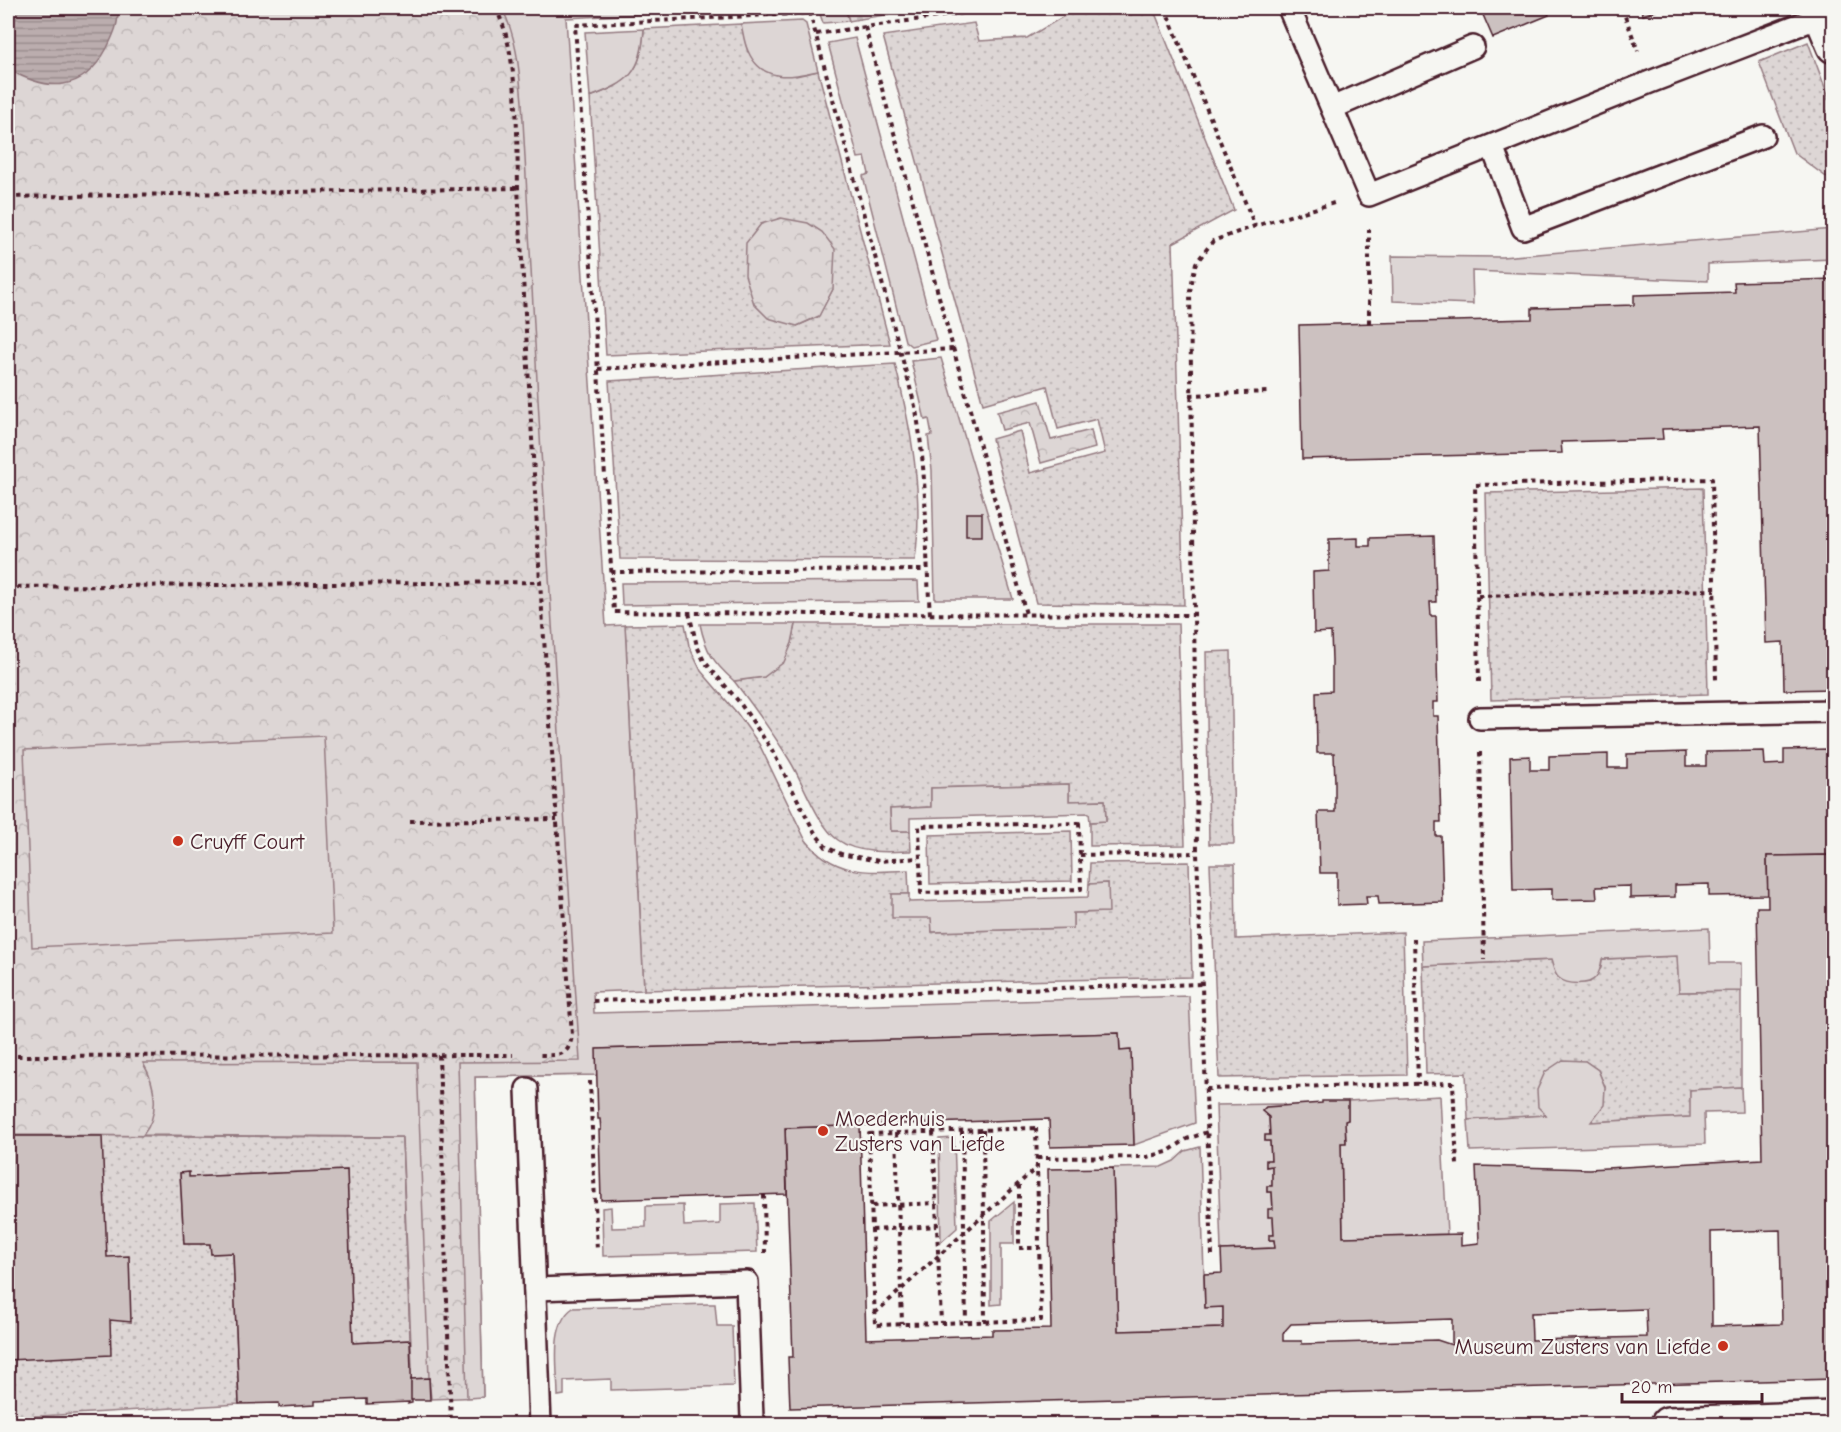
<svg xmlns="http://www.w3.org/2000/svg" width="1841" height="1432" font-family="'Comic Neue',sans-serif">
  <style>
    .grass { fill: url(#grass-dots); stroke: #947a80; stroke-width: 1.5; fill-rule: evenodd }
    .forest { fill: url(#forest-crowns); stroke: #947a80; stroke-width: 1.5 }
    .cemetery { fill: url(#cemetery-stones); stroke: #947a80; stroke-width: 1.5 }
    .garden { fill: #ddd6d5; stroke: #947a80; stroke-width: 1.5 }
    .water { fill: url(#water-rules); stroke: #8e747a; stroke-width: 1.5 }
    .building { fill: #ccc1c0; stroke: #4a1f2b; stroke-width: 1.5; fill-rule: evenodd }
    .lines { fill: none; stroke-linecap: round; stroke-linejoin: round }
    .lane-casing { stroke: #4a1f2b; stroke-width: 26 }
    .street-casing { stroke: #4a1f2b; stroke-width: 38 }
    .path { stroke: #4a1f2b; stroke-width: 4; stroke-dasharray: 4.5 4.5; stroke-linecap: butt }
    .lane { stroke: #f6f6f2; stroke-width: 21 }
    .street { stroke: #f6f6f2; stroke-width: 33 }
    .poi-dot { fill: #c8321e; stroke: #f6f6f2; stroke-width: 2 }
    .labels { text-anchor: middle; stroke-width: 4.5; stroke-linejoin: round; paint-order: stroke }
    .poi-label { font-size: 22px; fill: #4a1f2b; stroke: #f6f6f2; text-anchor: start }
  </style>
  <defs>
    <pattern id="grass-dots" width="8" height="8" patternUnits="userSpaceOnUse" patternTransform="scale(1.5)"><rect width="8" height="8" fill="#ddd6d5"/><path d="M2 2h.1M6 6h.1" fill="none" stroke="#bfb7b7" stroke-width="1.8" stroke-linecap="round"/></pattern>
    <pattern id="forest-crowns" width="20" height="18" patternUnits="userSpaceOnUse" patternTransform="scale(1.5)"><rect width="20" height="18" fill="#ddd6d5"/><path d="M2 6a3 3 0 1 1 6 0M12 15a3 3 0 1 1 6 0" fill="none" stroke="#bfb7b7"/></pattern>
    <pattern id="cemetery-stones" width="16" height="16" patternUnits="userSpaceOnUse" patternTransform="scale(1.5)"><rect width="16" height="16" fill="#ddd6d5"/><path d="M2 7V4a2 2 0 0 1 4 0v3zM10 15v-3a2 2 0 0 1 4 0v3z" fill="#bfb7b7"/></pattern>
    <pattern id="water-rules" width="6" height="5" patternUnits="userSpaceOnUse" patternTransform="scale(1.5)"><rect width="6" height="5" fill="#bbadae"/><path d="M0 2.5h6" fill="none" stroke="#9a8c8e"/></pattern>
  </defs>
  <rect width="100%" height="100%" fill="#f6f6f2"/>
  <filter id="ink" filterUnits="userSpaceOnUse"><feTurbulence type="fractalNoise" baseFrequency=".0167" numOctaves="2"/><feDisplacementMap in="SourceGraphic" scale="12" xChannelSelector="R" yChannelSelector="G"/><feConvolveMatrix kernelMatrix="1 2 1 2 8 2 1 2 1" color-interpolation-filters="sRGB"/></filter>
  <g filter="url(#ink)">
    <!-- grass -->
    <g class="grass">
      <polygon points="1064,8 1153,8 1234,210 1173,243 1184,605 1036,603 992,439 1020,431 1030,473 1105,453 1097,419 1058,429 1047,386 983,404 883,36 974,23 979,41 1027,38 1066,15"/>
      <path d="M741 24 748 52 796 76 818 71 890 344 606 355 590 97C630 82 641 73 644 29ZM833 289 818 317 797 326Z"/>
      <polygon points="1808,42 1833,109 1833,182 1794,153 1759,62"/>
      <path d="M895 364C911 428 924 494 915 560L620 559 609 381Z"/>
      <polygon points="1703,488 1708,694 1491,700 1486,493"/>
      <path d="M685 624 689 646 701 671 737 713 759 744 805 839C833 875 866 873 908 870L909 894H892L932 917V932L1073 928V913L1108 912V883L1089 884 1090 863 1189 862 1192 977 644 990 625 625Z"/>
      <path d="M796 624H1178L1185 845 1090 846V822L1106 821 1105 800 1069 801V784L931 788V807L890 809 891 831H910L911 851C888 852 857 854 838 840 818 826 803 782 790 761 773 733 754 707 734 681L764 677 792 643Z"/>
      <polygon points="1231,651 1234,844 1209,844 1206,652"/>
      <polygon points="1071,831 1072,881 930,884 929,835"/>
      <polygon points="1210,864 1235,864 1236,939 1403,932 1407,1075 1219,1078"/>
      <path d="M1678 956 1679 992 1741 991V1087L1690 1090 1691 1117 1590 1122 1605 1087 1598 1070 1585 1061 1547 1115 1468 1120 1466 1073 1426 1074 1423 966 1552 960C1557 982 1571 984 1590 982L1601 968 1602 959Z"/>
      <polygon points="8,1135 402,1137 410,1340 353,1343 347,1170 189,1177 188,1172 180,1173 184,1244 210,1244 211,1254 233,1253 239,1404 8,1418"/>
    </g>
    <!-- forest -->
    <g class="forest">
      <polygon points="8,8 530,8 597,1075 475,1077 483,1397 431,1399 429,1378 411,1379 410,1368 412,1368 402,1137 8,1135"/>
      <polygon points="781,218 808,223 822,232 835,249 833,289 819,316 797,326 768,318 754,304 745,275 746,243 761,224"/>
      <polygon points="1040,401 1051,440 1091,430 1095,448 1041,463 1030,423 1002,430 997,412"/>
    </g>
    <!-- cemetery -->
    <polygon class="cemetery" points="845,8 925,8 849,21"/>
    <!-- garden -->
    <g class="garden">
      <path d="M502 8H699V11L566 18 606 626 625 625 644 990 593 992 594 1013 1189 996 1195 1123 1134 1145 1130 1050 1120 1051 1119 1033 597 1049V1075L475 1077 483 1397 467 1398 458 1062 580 1061 540 436 522 102C519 68 517 38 502 8Z"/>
      <polygon points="818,8 845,8 849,21 823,23"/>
      <path d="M802 21 806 24 818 71C790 77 762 83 748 51 744 43 743 32 741 24Z"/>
      <path d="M644 29C641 73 630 82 590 97L585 32Z"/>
      <polygon points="855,38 936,340 911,346 905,341 863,176 869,174 865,157 858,158 828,43"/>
      <polygon points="1833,229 1833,259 1708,264 1708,281 1472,271 1473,304 1393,301 1392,256 1502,257"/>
      <polygon points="941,358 1013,599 935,599 932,470 928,436 932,435 929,419 925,420 911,361"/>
      <polygon points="918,581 919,601 622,605 621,583"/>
      <path d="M700 624H796L792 643 784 662 764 677 734 681C713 662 706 652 700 624Z"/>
      <polygon points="324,736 333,933 32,947 24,750"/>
      <polygon points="1069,784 1069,801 1105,800 1106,821 1090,822 1089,813 910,818 910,831 891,831 890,809 931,807 931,788"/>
      <polygon points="1108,883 1109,912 1073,913 1073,928 932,932 931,918 892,918 892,894 909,894 909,902 1088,897 1089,884"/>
      <path d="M1709 928 1710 963H1741V991L1679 992 1677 956 1602 959C1601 966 1600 972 1596 977 1589 986 1567 985 1559 978 1554 974 1553 966 1551 960L1423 966 1422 941Z"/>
      <polygon points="1563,1060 1585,1061 1598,1070 1605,1087 1604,1105 1591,1122 1690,1117 1690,1090 1741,1087 1742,1112 1704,1113 1705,1144 1470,1151 1468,1120 1546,1115 1538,1107 1537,1090 1545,1072"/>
      <path d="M417 1062 429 1378 411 1379 410 1368H412L402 1137 143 1135C160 1114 156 1085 143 1063Z"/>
      <polygon points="1440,1096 1447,1234 1343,1237 1341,1143 1346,1142 1345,1121 1348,1120 1348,1101"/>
      <polygon points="1284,1104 1285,1107 1266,1107 1262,1111 1269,1117 1270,1135 1265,1136 1265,1141 1270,1141 1271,1160 1266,1161 1266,1167 1272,1166 1272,1186 1267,1186 1267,1192 1272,1192 1274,1235 1270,1235 1269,1240 1274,1240 1275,1248 1221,1250 1216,1105"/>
      <polygon points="954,1138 957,1228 941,1242 939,1139"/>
      <polygon points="1200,1147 1205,1307 1223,1307 1223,1328 1118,1331 1113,1168 1161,1167 1174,1161 1185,1151"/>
      <polygon points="1014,1202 1014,1244 1001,1244 1001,1304 991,1305 991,1221"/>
      <polygon points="755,1203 757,1252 603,1256 602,1208 611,1207 612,1228 646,1227 646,1206 683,1205 684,1226 720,1224 720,1204"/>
      <path d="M709 1304H715L717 1326H732L734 1386 611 1390V1379L564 1381V1395L558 1396C558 1370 549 1324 573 1308Z"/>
    </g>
    <!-- water -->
    <path class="water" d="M8 8H118C119 23 114 34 107 48 83 93 48 92 8 69Z"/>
    <!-- building -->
    <g class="building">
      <polygon points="1480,8 1546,8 1549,15 1493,38"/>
      <polygon points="1640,8 1664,8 1643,15"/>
      <polygon points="1834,279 1834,689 1784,690 1783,642 1766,643 1760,426 1662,429 1663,439 1561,442 1562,453 1302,459 1299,325 1532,319 1532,308 1634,305 1634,295 1735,292 1734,282"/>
      <rect x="966" y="513" width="16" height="23"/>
      <polygon points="1434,536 1436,602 1430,602 1431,616 1436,616 1438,702 1433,702 1433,716 1438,716 1441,822 1436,822 1436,836 1441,836 1443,902 1379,904 1378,896 1366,896 1367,904 1337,905 1337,873 1320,873 1318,812 1335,812 1335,783 1334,753 1317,753 1316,692 1332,691 1332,660 1331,632 1314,633 1313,572 1329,571 1329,539 1358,538 1358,546 1370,546 1370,538"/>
      <polygon points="1829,749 1829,756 1834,756 1834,855 1767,856 1768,895 1709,896 1709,884 1675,885 1675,897 1630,898 1630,886 1596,887 1597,899 1552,900 1552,889 1513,890 1510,757 1530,756 1530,770 1549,770 1549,756 1608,754 1608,768 1627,768 1627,754 1686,752 1686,766 1706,766 1706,752 1764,751 1765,765 1784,764 1784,750"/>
      <path d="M1831 855 1834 932V1379L790 1408 788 1357H793L785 1128 860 1125 866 1339 992 1335V1330L1051 1329 1048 1169 1113 1168 1118 1331 1223 1328V1307L1205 1308 1204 1274 1222 1273 1221 1250 1275 1248 1274 1240H1269V1235H1274L1273 1217H1268V1209H1273L1272 1192H1267V1186H1272V1166L1266 1167V1160H1271L1270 1141H1265V1135H1270L1269 1117 1262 1111 1266 1107 1322 1103V1101H1348V1120L1345 1121 1346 1143H1341L1343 1237 1461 1234V1245L1479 1243 1476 1166 1589 1169 1762 1159 1757 907H1768L1767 856ZM1780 1230 1782 1324 1712 1326 1711 1232ZM1646 1309 1647 1337 1532 1340 1531 1313ZM1452 1319V1345L1437 1340 1302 1344V1341H1283V1333L1291 1324Z"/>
      <polygon points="1119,1033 1120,1051 1131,1050 1134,1145 1050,1147 1049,1119 785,1128 787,1194 601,1200 599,1130 601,1130 600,1119 598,1119 596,1049"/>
      <polygon points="8,1136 102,1136 107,1257 129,1256 131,1322 110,1320 111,1355 8,1360"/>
      <polygon points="347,1170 353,1343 410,1340 412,1403 408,1404 409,1402 367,1404 367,1399 315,1401 315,1405 279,1407 279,1403 239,1404 233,1253 211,1254 210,1244 184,1244 180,1173 189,1172 189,1177"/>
      <polygon points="429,1378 430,1400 411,1400 411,1379"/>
    </g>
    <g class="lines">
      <!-- lane casing -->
      <g class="lane-casing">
        <g id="lane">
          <polyline points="1289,8 1369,195 1650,82 1822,16"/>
          <polyline points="1332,108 1473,47"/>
          <polyline points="1492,146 1523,228 1763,136"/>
          <polyline points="1480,718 1834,711"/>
          <polyline points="527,1089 540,1424"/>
          <polyline points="535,1289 747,1282 752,1419 756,1424"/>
        </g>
      </g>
      <!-- street casing -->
      <g class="street-casing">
        <g id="street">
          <polyline points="1818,8 1834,46"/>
          <polyline points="1668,1424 1834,1418"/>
        </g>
      </g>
      <!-- path -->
      <g class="path">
        <path d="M495 8C519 46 517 142 518 188L540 582 572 1035C569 1058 558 1055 538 1055"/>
        <polyline points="1165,8 1255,226"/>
        <polyline points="1622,8 1638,51"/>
        <polyline points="865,27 1026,614"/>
        <polyline points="816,34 999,8"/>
        <polyline points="8,197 518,188"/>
        <polyline points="1369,323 1369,229"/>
        <polyline points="598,369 953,349"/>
        <polyline points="1190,395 1268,392"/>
        <polyline points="611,572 926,570"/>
        <polyline points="8,587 540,582"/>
        <polyline points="1478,596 1715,590"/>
        <polyline points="689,613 697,646 704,661 740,703 772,750 815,833 826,847 841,854 879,861 919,858"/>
        <path d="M930 614C925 545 928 479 916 410L810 13 575 25 614 612C807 615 1000 614 1193 615"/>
        <polyline points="1479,682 1475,485 1712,479 1716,680"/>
        <polyline points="1480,752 1484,960"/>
        <polyline points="410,821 557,819"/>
        <polygon points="1079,823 1081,889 921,893 919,826"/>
        <polyline points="1080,855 1197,853"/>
        <polyline points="1832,891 1834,891"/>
        <polyline points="1414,938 1418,1084"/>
        <polyline points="593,1001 1202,984"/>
        <polyline points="439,1055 451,1424"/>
        <polyline points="8,1056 513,1055"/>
        <polyline points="590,1081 597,1251"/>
        <polyline points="1206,1089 1453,1083 1457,1165"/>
        <polygon points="1036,1128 1041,1320 875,1325 869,1134"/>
        <polyline points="983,1130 985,1322"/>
        <polyline points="962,1131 966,1322"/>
        <polyline points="933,1132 941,1323"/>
        <polyline points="896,1133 902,1324"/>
        <polyline points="1037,1158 1147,1157 1167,1152 1187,1139 1207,1132"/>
        <polyline points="1019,1185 1019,1248 1039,1248"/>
        <polyline points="764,1195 765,1253"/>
        <polyline points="872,1206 936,1203"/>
        <polyline points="872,1230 937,1226"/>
        <polyline points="1212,1255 1197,853 1190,291 1196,263 1213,241 1255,226 1334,203"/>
        <polyline points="875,1313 1036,1168"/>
      </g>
      <!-- lane -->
      <use href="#lane" class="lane"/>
      <!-- street -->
      <use href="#street" class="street"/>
    </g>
  </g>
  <!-- markers -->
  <g class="poi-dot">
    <circle cx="178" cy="841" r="6"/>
    <circle cx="823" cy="1131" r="6"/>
    <circle cx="1723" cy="1346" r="6"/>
  </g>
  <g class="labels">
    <!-- poi labels -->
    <g class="poi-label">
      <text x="190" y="849">Cruyff Court</text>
      <text x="835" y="1126">Moederhuis<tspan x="835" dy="25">Zusters van Liefde</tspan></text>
      <text x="1711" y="1354" text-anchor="end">Museum Zusters van Liefde</text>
    </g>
  </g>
  <!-- margin -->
  <rect width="1841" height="1432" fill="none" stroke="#f6f6f2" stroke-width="30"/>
  <rect x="15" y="15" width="1811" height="1402" fill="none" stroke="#4a1f2b" stroke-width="2" filter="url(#ink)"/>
  <!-- scale -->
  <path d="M1622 1393v9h140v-9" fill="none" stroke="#4a1f2b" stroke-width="3"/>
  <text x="1631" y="1393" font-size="18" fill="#4a1f2b" stroke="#f6f6f2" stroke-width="4.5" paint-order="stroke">20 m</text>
</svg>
